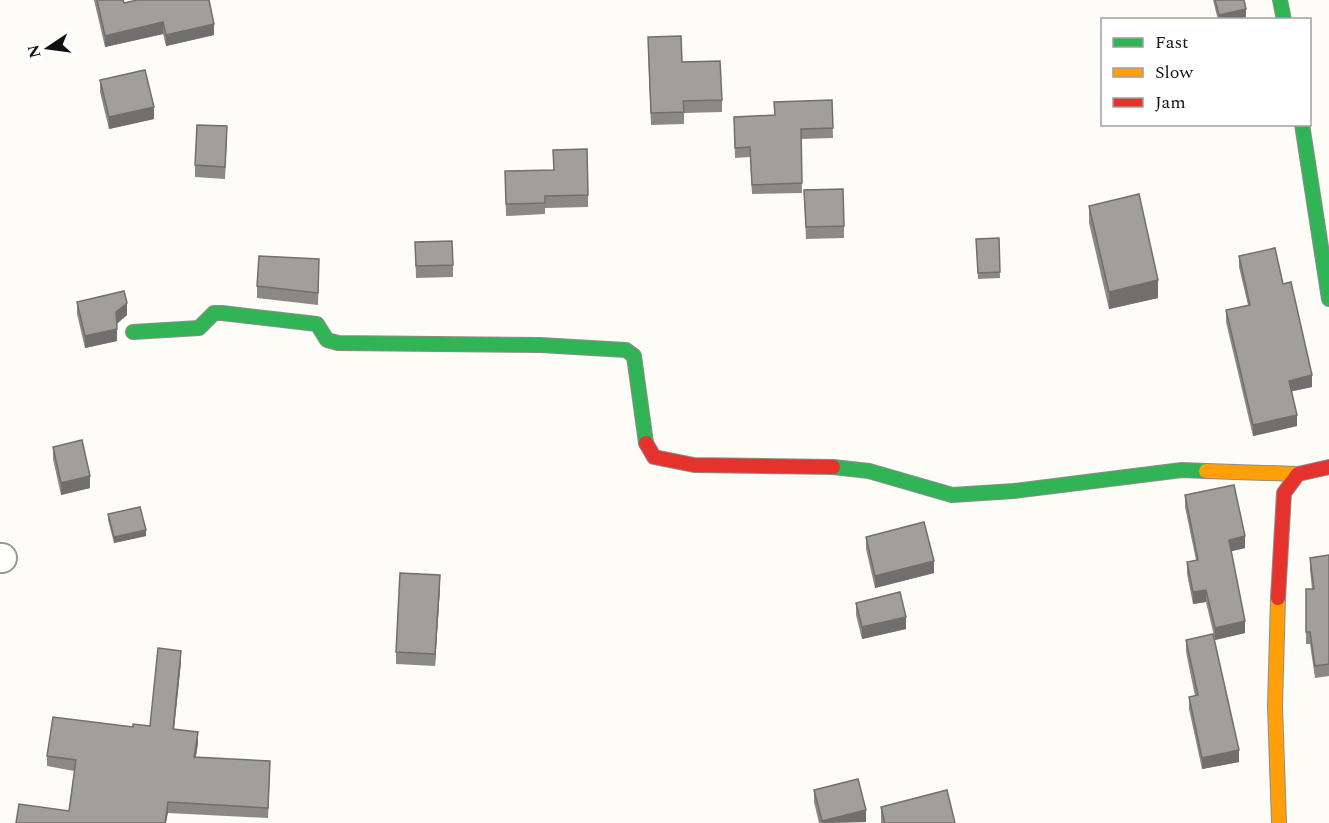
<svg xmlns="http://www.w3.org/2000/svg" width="1329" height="823" font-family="Spectral,serif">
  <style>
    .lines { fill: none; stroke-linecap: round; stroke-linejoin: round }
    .street-casing { stroke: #979795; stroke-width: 32 }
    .fast-casing { stroke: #8e8d8b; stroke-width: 16 }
    .slow-casing { stroke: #8e8d8b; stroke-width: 16 }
    .jam-casing { stroke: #8e8d8b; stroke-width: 16 }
    .street { stroke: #fffffe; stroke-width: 28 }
    .fast { stroke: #30b455; stroke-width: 14 }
    .slow { stroke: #ff9f0a; stroke-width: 14 }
    .jam { stroke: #e5322d; stroke-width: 14 }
    .wall { fill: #8a8986 }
    .shaded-wall { fill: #716f6d }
    .building { fill: #a19f9c; stroke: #716f6d; stroke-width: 1.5 }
  </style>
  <rect width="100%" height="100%" fill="#fdfcf7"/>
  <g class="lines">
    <!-- street casing -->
    <g class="street-casing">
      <polyline id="street" points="0,558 2,558"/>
    </g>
    <!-- fast casing -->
    <g class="fast-casing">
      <g id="fast">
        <polyline points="1280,0 1284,20"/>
        <polyline points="1302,124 1329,299"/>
        <polyline points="133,332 199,328 214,313 222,313 317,324 327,340 338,343 540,345 626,350 634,356 646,443"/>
        <polyline points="833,467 869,471 952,495 1014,491 1182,470 1206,471"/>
      </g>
    </g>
    <!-- slow casing -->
    <g class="slow-casing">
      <g id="slow">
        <polyline points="1206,471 1298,474"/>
        <polyline points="1278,598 1275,706 1279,823"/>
      </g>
    </g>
    <!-- jam casing -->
    <g class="jam-casing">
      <g id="jam">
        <polyline points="646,443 654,457 694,465 833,467"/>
        <polyline points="1278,598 1284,493 1298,474 1329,467"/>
      </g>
    </g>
    <!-- street -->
    <use href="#street" class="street"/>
    <!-- fast -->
    <use href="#fast" class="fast"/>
    <!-- slow -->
    <use href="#slow" class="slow"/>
    <!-- jam -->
    <use href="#jam" class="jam"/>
  </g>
  <!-- wall -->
  <g class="wall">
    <polygon points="94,0 123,0 124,3 214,35 166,46 163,34 105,47"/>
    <polygon points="1213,0 1244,0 1246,17 1236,20 1218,20"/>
    <polygon points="648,49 682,62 722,100 722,112 684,113 684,124 651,125"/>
    <polygon points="100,80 154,119 109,129 100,92"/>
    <polygon points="832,100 833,138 801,139 802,193 752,194 750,157 735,158 734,117 774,115"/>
    <polygon points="227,138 225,179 195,177 195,165"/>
    <polygon points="505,171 588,195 588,207 545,208 545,214 506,216"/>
    <polygon points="804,190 844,226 844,238 806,239"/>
    <polygon points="1089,206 1158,298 1109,309 1089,223"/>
    <polygon points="999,238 1000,278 978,279 976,239"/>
    <polygon points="415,242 453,265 453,277 416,278"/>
    <polygon points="1239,256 1283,284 1312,387 1292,391 1297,426 1253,436 1226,322 1226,310 1248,305 1239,267"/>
    <polygon points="319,271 318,305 257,298 257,286"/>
    <polygon points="77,302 127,315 117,324 117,341 85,348 77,314"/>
    <polygon points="53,447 90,488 61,495 53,459"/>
    <polygon points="1185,495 1245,548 1231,551 1245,633 1215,640 1206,602 1193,604 1187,574 1187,562 1196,560 1185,507"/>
    <polygon points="108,514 146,536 114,543 108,520"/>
    <polygon points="866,537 934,573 875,588 866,549"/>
    <polygon points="1329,555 1329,676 1315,678 1310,644 1306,644 1306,589 1312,589 1310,570 1310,558"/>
    <polygon points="440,587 435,666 396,664 396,652"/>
    <polygon points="856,603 906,629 862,639 856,615"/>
    <polygon points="1186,640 1239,762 1202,769 1189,709 1189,697 1195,696 1186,652"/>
    <polygon points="181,662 174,729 198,743 196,757 270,771 268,818 168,813 69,811 74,771 47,766 47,756 133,727 150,726"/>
    <polygon points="814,790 866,822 819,823 814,802"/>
    <polygon points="881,807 955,823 881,823"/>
  </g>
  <!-- shaded-wall -->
  <g class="shaded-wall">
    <polygon points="1246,9 1246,17 1236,20 1219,20 1219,15"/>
    <polygon points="163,22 163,34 105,47 105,36"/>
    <polygon points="214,24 214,35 166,46 166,35"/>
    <polygon points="154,107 154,119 109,129 109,117"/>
    <polygon points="1158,280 1158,298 1109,309 1109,292"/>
    <polygon points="127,303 127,315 116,324 116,312"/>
    <polygon points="117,329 117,341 85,348 85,336"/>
    <polygon points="1312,375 1312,387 1289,392 1289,381"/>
    <polygon points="1297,415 1297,426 1253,436 1253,425"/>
    <polygon points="90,476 90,488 61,495 61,483"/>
    <polygon points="146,530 146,536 114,543 114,537"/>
    <polygon points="1245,536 1245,548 1229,552 1229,540"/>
    <polygon points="934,561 934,573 875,588 875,576"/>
    <polygon points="440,575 440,587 435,666 435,654"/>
    <polygon points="1206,590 1206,602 1193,604 1193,592"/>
    <polygon points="906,617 906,629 862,639 862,627"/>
    <polygon points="1245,621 1245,633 1215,640 1215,628"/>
    <polygon points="181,651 181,662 173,739 173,729"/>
    <polygon points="198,732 198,743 194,767 194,757"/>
    <polygon points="1239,750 1239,762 1202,769 1202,758"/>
    <polygon points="168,802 168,813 166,823 165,823"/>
    <polygon points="866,810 866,822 822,823 822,821"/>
  </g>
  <!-- building -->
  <g class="building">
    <polygon points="97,0 123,0 124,3 137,0 209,0 214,24 166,35 163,22 105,36"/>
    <polygon points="1215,0 1244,0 1246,9 1219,15"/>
    <polygon points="681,36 682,62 720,61 722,100 683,101 684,112 651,113 648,37"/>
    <polygon points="145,70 154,107 109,117 100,80"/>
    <polygon points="832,100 833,128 801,129 802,183 752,185 750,147 735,148 734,117 775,115 774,102"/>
    <polygon points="197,125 227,126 225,167 195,165"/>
    <polygon points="587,149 588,195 545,196 545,203 506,204 505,171 554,170 553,150"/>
    <polygon points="843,189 844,226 806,227 804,190"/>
    <polygon points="1139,194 1158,280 1109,292 1089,206"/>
    <polygon points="999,238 1000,272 978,273 976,239"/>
    <polygon points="452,241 453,265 416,266 415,242"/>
    <polygon points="1275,248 1283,284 1291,282 1312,375 1289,381 1297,415 1253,425 1226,310 1250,305 1239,256"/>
    <polygon points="259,256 319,259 318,293 257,286"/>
    <polygon points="124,291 127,303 116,312 117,329 85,336 77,302"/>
    <polygon points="82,440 90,476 61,483 53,447"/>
    <polygon points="1234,485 1245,536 1229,540 1245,621 1215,628 1206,590 1193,592 1187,562 1198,560 1185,495"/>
    <polygon points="140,507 146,530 114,537 108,514"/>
    <polygon points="924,522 934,561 875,576 866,537"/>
    <polygon points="1329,555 1329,664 1315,666 1310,632 1306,632 1306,589 1314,589 1310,558"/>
    <polygon points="400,573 440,575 435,654 396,652"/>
    <polygon points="900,592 906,617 862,627 856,603"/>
    <polygon points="1213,634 1239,750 1202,758 1189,697 1198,695 1186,640"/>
    <polygon points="158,648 181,651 173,729 198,732 194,757 270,761 268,808 168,802 165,823 16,823 19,804 69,811 76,760 47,756 53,717 133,727 133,724 150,726"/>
    <polygon points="858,779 866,810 822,821 814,790"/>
    <polygon points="947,790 955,823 885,823 881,807"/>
  </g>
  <!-- legend -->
  <rect x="1101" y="18" width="210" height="108" fill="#ffffff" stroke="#a0a0a0" stroke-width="1.5"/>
  <rect x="1113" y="38" width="30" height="9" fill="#30b455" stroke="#a0a0a0" stroke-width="1.5"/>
  <text x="1155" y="48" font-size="18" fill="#111111">Fast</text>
  <rect x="1113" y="68" width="30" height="9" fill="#ff9f0a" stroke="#a0a0a0" stroke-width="1.5"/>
  <text x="1155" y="78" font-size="18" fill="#111111">Slow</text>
  <rect x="1113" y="98" width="30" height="9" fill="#e5322d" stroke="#a0a0a0" stroke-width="1.5"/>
  <text x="1155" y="108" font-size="18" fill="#111111">Jam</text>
  <!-- north arrow -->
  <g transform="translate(48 48) rotate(257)" stroke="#ffffff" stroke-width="4.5" paint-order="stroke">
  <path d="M0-4.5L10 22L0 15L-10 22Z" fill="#111111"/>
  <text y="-9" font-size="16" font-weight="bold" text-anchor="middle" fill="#111111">N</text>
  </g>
</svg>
